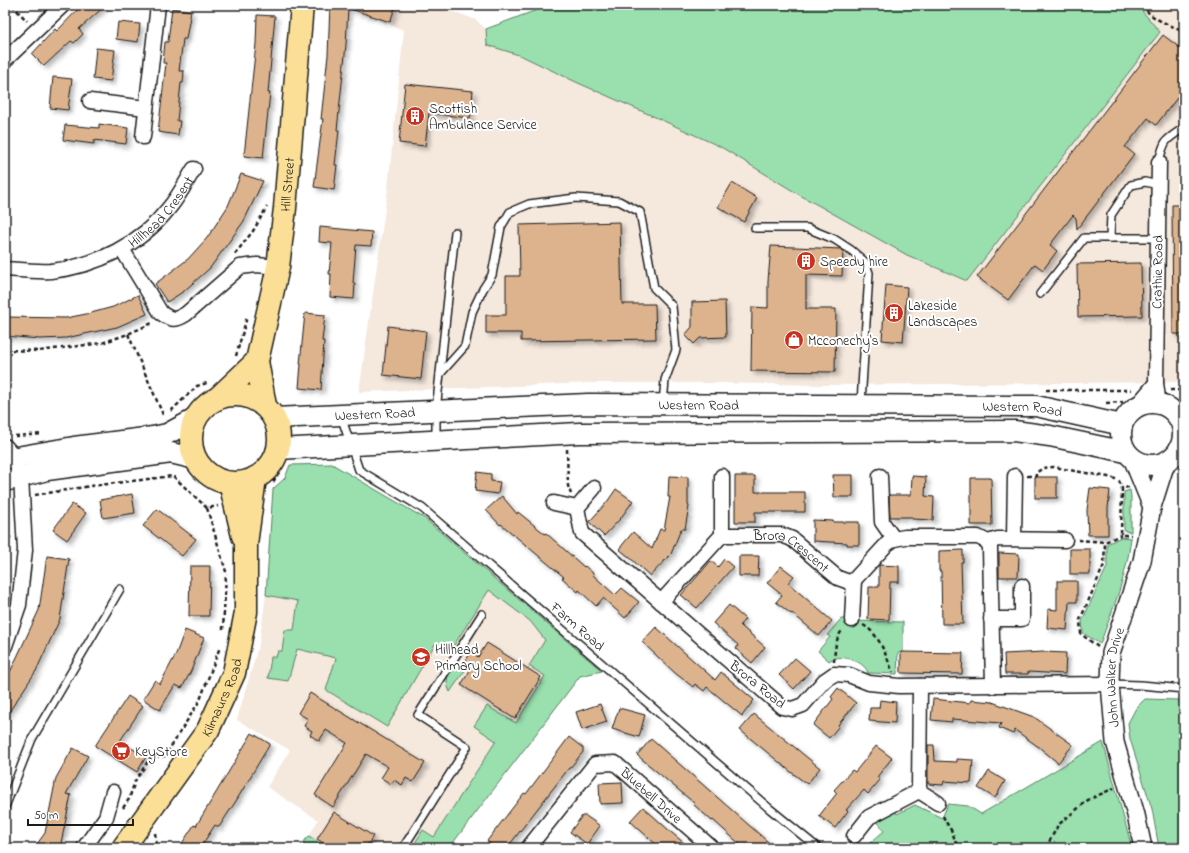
<svg xmlns="http://www.w3.org/2000/svg" width="1189" height="853" font-family="'Indie Flower',sans-serif">
  <style>
    .built { fill: #f5e8dd }
    .green { fill: #99e0ae; stroke: #5a7e65 }
    .building { fill: #ddb38d; stroke: #1c1c1c; filter: url(#shadow) }
    .lines { fill: none; stroke-linecap: round; stroke-linejoin: round }
    .service-casing { stroke: #1c1c1c; stroke-width: 10 }
    .minor-casing { stroke: #1c1c1c; stroke-width: 17 }
    .tertiary-casing { stroke: #1c1c1c; stroke-width: 20 }
    .secondary-casing { stroke: #1c1c1c; stroke-width: 23 }
    .primary-casing { stroke: #1c1c1c; stroke-width: 25 }
    .path { stroke: #1c1c1c; stroke-width: 2.5; stroke-dasharray: 4 3; stroke-linecap: butt }
    .service { stroke: #fff; stroke-width: 7 }
    .minor { stroke: #fff; stroke-width: 14 }
    .tertiary { stroke: #fff; stroke-width: 17 }
    .secondary { stroke: #fff; stroke-width: 20 }
    .primary { stroke: #fbdf96; stroke-width: 22 }
    .labels { text-anchor: middle; stroke-width: 4; stroke-linejoin: round; paint-order: stroke }
    .poi-label { font-size: 14px; fill: #1c1c1c; stroke: #fff; text-anchor: start }
    .street-label { font-size: 14px; fill: #1c1c1c; stroke: #fff }
  </style>
  <defs>
    <filter id="shadow"><feDropShadow dx="3.5" dy="3.5" stdDeviation="2" flood-color="#0004"/></filter>
  </defs>
  <rect width="100%" height="100%" fill="#fff"/>
  <filter id="ink" filterUnits="userSpaceOnUse"><feTurbulence type="fractalNoise" baseFrequency=".025" numOctaves="2"/><feDisplacementMap in="SourceGraphic" scale="8" xChannelSelector="R" yChannelSelector="G"/><feConvolveMatrix kernelMatrix="1 2 1 2 8 2 1 2 1" color-interpolation-filters="sRGB"/></filter>
  <g filter="url(#ink)">
    <!-- built -->
    <g class="built">
      <polygon points="338,5 420,5 458,13 476,20 486,29 487,45 522,56 576,82 664,121 721,147 798,194 907,255 967,281 1160,32 1137,5 1184,5 1184,382 825,385 724,383 590,383 359,392 388,188 404,30"/>
      <polygon points="332,464 424,518 602,671 580,676 449,848 298,848 309,836 318,820 267,787 290,750 237,720 259,644 266,595 273,489 285,478 290,465"/>
    </g>
    <!-- green -->
    <g class="green">
      <polygon points="550,5 1137,5 1160,32 967,281 907,255 798,194 721,147 664,121 576,82 522,56 487,45 486,29"/>
      <polygon points="332,464 424,518 602,671 580,676 449,848 412,848 423,830 434,837 496,741 474,726 487,706 516,723 545,676 529,666 545,640 530,621 489,590 449,653 435,644 387,727 326,690 336,658 297,649 288,681 268,678 271,657 276,657 278,651 282,651 285,630 294,630 298,601 266,595 273,489 285,478 290,465"/>
      <polygon points="1130,490 1131,496 1131,532 1125,531 1124,529 1124,492"/>
      <path d="M1121 537 1131 538C1127 575 1113 609 1100 644L1083 633 1082 621 1107 567V544Z"/>
      <path d="M841 619H846V621L903 622V652L898 653 897 674 868 673C864 660 839 653 829 661L818 651 830 637 827 635Z"/>
      <path d="M455 663 466 669 450 692C444 679 448 675 455 663Z"/>
      <polygon points="1145,699 1179,700 1184,711 1184,848 1159,848 1152,809 1130,739 1128,723 1136,708"/>
      <polygon points="1103,742 1132,848 864,848 884,831 878,822 895,811 897,814 915,805 942,818 948,804 968,806 981,814"/>
      <polygon points="309,836 328,848 298,848"/>
    </g>
    <!-- building -->
    <g class="building">
      <polygon points="82,5 106,5 79,29 83,34 74,43 71,41 44,66 32,54 55,29 57,31"/>
      <polygon points="330,5 396,5 390,22 348,8 346,45 337,130 339,130 335,165 337,165 334,190 314,187 323,119 321,119 328,55"/>
      <polygon points="172,8 191,11 186,39 183,39 179,71 184,71 183,83 181,83 177,121 180,121 178,135 158,132 166,63 163,63 165,42 168,42"/>
      <polygon points="257,15 275,16 268,93 270,93 263,158 244,156 256,44"/>
      <polygon points="118,22 140,24 138,42 116,39"/>
      <polygon points="1163,35 1184,51 1184,89 1156,125 1148,118 1125,147 1134,154 1077,229 1076,218 1073,215 1050,245 1057,251 1043,270 1035,264 1008,300 977,277"/>
      <polygon points="96,48 115,50 111,81 93,79"/>
      <polygon points="53,77 72,79 68,110 50,108"/>
      <polygon points="405,84 473,91 470,118 429,113 425,146 399,143"/>
      <polygon points="99,124 128,128 126,144 94,140 94,144 63,140 65,125 99,128"/>
      <polygon points="241,174 263,181 244,221 210,268 184,291 167,302 155,284 188,259 207,238 228,206"/>
      <polygon points="732,183 757,198 744,222 718,207"/>
      <polygon points="1172,205 1184,205 1184,334 1173,334"/>
      <polygon points="620,222 622,304 655,304 656,339 521,341 521,333 486,333 486,315 506,315 506,276 520,276 519,225"/>
      <polygon points="320,227 372,232 371,246 356,245 353,283 355,283 354,299 330,297 331,274 329,274 332,243 319,242"/>
      <polygon points="771,246 841,249 843,251 842,276 806,275 806,309 836,309 835,372 751,371 752,307 768,308 768,281"/>
      <polygon points="1141,263 1142,316 1078,317 1077,264"/>
      <polygon points="886,285 907,287 903,342 882,340"/>
      <polygon points="138,295 147,314 117,327 66,338 39,339 5,336 5,317 66,318 91,313 113,307"/>
      <polygon points="725,301 726,337 700,338 694,344 685,335 692,327 692,302"/>
      <polygon points="305,313 325,315 322,341 324,341 321,390 299,388 301,364 300,364"/>
      <polygon points="388,326 426,331 421,379 383,375"/>
      <polygon points="477,472 491,474 491,481 500,482 498,494 475,491"/>
      <polygon points="833,475 853,475 853,497 834,497"/>
      <polygon points="669,476 688,477 688,505 689,506 685,529 681,529 671,554 650,576 628,556 619,549 633,532 652,549 660,529 664,530 670,497 668,497"/>
      <polygon points="735,476 755,476 755,492 805,492 805,512 755,512 755,522 735,522"/>
      <polygon points="912,476 926,477 925,496 934,497 933,520 912,519 912,517 890,517 889,495 911,495"/>
      <rect x="1035" y="477" width="22" height="21"/>
      <polygon points="971,478 991,478 992,525 971,525"/>
      <polygon points="1090,488 1110,490 1108,508 1108,535 1088,535 1087,510"/>
      <polygon points="616,489 633,501 620,519 604,536 589,522 607,502"/>
      <polygon points="132,494 135,513 103,518 100,500"/>
      <polygon points="502,496 517,514 518,512 545,534 546,533 584,567 585,566 594,574 593,575 615,595 622,588 639,602 625,618 603,598 596,606 579,590 578,592 562,578 564,577 534,552 501,524 500,525 486,510"/>
      <polygon points="72,504 86,513 67,540 53,530"/>
      <polygon points="157,509 196,539 182,556 143,526"/>
      <polygon points="813,520 833,521 833,522 859,522 859,545 847,545 847,543 813,541"/>
      <rect x="1070" y="549" width="20" height="25"/>
      <polygon points="963,550 963,562 961,562 963,624 942,624 941,571 939,571 939,551"/>
      <polygon points="999,553 1019,554 1018,577 999,577"/>
      <polygon points="47,556 69,559 60,619 36,671 5,718 5,680 11,670 39,610"/>
      <polygon points="739,556 759,556 758,576 739,576"/>
      <polygon points="724,559 733,567 697,608 681,595 711,561 718,567"/>
      <polygon points="879,565 899,566 899,582 890,582 889,620 868,619 869,587 879,587"/>
      <polygon points="190,566 210,566 209,616 189,616"/>
      <polygon points="781,566 794,576 788,583 832,621 819,636 792,613 791,614 776,602 782,595 767,583"/>
      <polygon points="1057,581 1077,581 1077,602 1069,602 1067,630 1047,628 1048,609 1057,610"/>
      <polygon points="729,605 745,619 740,625 765,647 752,663 736,649 738,645 713,623"/>
      <polygon points="656,627 715,680 721,672 754,700 742,716 707,687 704,691 695,684 693,687 675,673 642,642"/>
      <polygon points="185,630 204,638 191,671 182,688 175,685 160,710 143,699 155,680 160,684 176,654"/>
      <polygon points="487,643 541,677 515,719 461,685 472,667 465,662 471,652 478,657"/>
      <polygon points="901,652 963,653 962,674 901,673"/>
      <polygon points="1044,652 1066,653 1065,674 1028,672 1028,674 1005,674 1004,654"/>
      <polygon points="795,658 810,671 794,689 779,675"/>
      <polygon points="838,688 856,703 838,725 839,726 829,738 813,725 833,699 831,697"/>
      <polygon points="310,693 425,763 413,782 406,778 402,785 394,780 391,784 381,778 388,767 366,754 333,807 315,795 347,743 326,730 319,741 310,735 312,731 304,726 308,719 298,713"/>
      <polygon points="128,696 143,706 120,741 146,757 137,772 95,746"/>
      <polygon points="933,699 970,703 971,700 992,702 1034,717 1073,745 1058,763 1040,748 1015,730 1013,734 999,728 1001,723 952,719 952,722 931,720"/>
      <polygon points="880,700 896,702 895,723 869,721 870,708 879,708"/>
      <polygon points="600,704 607,722 582,730 576,712"/>
      <polygon points="619,708 645,715 639,737 612,729"/>
      <polygon points="754,714 820,768 807,784 791,772 740,730"/>
      <polygon points="252,733 270,744 236,801 219,827 215,825 200,848 179,848 194,825 196,826"/>
      <polygon points="569,737 583,748 583,752 570,768 569,768 507,848 495,848 487,841 524,793 526,794"/>
      <polygon points="651,739 668,754 775,848 744,848 713,820 712,821 693,804 694,803 637,755"/>
      <polygon points="928,745 934,745 935,761 957,762 957,759 973,760 971,783 944,781 943,785 928,784"/>
      <polygon points="876,746 892,758 877,777 880,780 868,794 864,790 846,810 848,811 835,828 819,816 837,793 834,790 852,770 855,772"/>
      <polygon points="73,748 88,756 66,794 71,795 60,848 34,848 45,833 56,778"/>
      <polygon points="989,771 1005,781 995,798 978,788"/>
      <polygon points="622,782 623,803 600,804 599,783"/>
      <polygon points="643,807 672,833 690,848 660,848 630,821"/>
      <polygon points="334,812 373,836 366,848 331,848 317,839"/>
      <polygon points="582,816 586,816 600,826 587,844 570,832"/>
    </g>
    <g class="lines">
      <!-- service casing -->
      <g class="service-casing">
        <g id="service">
          <path d="M1159 162C1164 140 1165 140 1184 128"/>
          <polyline points="755,228 807,228 834,239 851,250 865,262 869,273 861,403"/>
          <polyline points="1110,238 1111,215 1131,185 1145,182 1158,185"/>
          <polyline points="1040,294 1084,238 1158,238"/>
          <polyline points="440,374 465,346 472,312 483,289 492,275 501,227 510,212 529,204 576,198 619,201 640,212 654,288 672,306 676,350 665,380 663,404"/>
          <polyline points="341,416 359,470 422,508 770,809 818,848"/>
          <polyline points="436,439 436,411 455,232"/>
          <polyline points="5,612 16,615"/>
          <polyline points="1110,684 1141,685 1184,689"/>
          <polyline points="5,807 32,739 120,589"/>
          <polyline points="403,848 467,747 418,715 482,614"/>
        </g>
      </g>
      <!-- minor casing -->
      <g class="minor-casing">
        <g id="minor">
          <polyline points="5,60 63,5"/>
          <polyline points="90,101 146,108"/>
          <polyline points="143,137 158,5"/>
          <polyline points="1159,162 1156,383 1158,398 1164,406"/>
          <path d="M122 249 161 313C171 320 175 321 186 314L240 267 257 265 278 267"/>
          <path id="s1" d="M5 269C20 270 36 272 51 271 97 266 141 244 169 208 179 196 186 182 194 169"/>
          <polyline points="1134,409 1156,383"/>
          <polyline points="5,446 15,457 21,477 25,550 19,605 5,646"/>
          <polyline points="880,476 882,522 894,539"/>
          <polyline points="554,503 577,508 582,533 782,707 792,709 803,705 824,681 834,674 849,675 869,683 899,686 1110,684"/>
          <polyline points="577,508 594,488"/>
          <polyline points="722,535 722,476"/>
          <polyline points="1014,538 1015,476"/>
          <polyline points="988,542 990,548 993,686"/>
          <path id="s2" d="M661 602 722 535H782L792 539 838 578 849 582 854 580 887 544 894 539 905 537H978L988 542 998 539 1065 540"/>
          <polyline points="991,619 1022,619 1022,586"/>
          <polyline points="852,620 854,580"/>
          <polyline points="920,686 919,791 938,803"/>
          <polyline points="854,836 869,817 919,791"/>
          <polyline points="84,848 106,817 113,792"/>
          <path id="s3" d="M528 848 595 764 615 763 712 848"/>
        </g>
      </g>
      <!-- tertiary casing -->
      <g class="tertiary-casing">
        <g id="tertiary">
          <polyline points="1132,458 1152,507"/>
          <path id="s4" d="M1143 848 1136 815 1115 742 1110 684 1111 653 1142 561 1152 507 1164 469 1170 459"/>
        </g>
      </g>
      <!-- secondary casing -->
      <g class="secondary-casing">
        <g id="secondary">
          <circle cx="1152" cy="434" r="31"/>
          <path id="s5" d="M274 418 588 404 1036 406 1122 425"/>
          <polyline points="278,449 579,433 1014,431 1050,436 1126,452"/>
          <polyline points="5,459 74,447 153,437 167,434 195,419"/>
          <polyline points="5,481 47,470 171,453 196,459"/>
        </g>
      </g>
      <!-- primary casing -->
      <g class="primary-casing">
        <g id="primary">
          <circle cx="235" cy="439" r="44"/>
          <polyline points="219,397 257,361"/>
          <path id="s6" d="M265 406 257 361 278 267 285 208 302 5"/>
          <polyline points="230,483 243,536"/>
          <path id="s7" d="M123 848 208 730 234 673 246 612V544L255 478"/>
        </g>
      </g>
      <!-- path -->
      <g class="path">
        <polyline points="12,5 27,21"/>
        <path d="M1142 5C1151 19 1169 25 1184 31"/>
        <polyline points="235,254 253,231 267,207"/>
        <polyline points="128,334 164,417"/>
        <polyline points="5,350 39,351 102,343 128,334 152,323"/>
        <polyline points="236,356 247,317"/>
        <polyline points="1046,390 1131,390"/>
        <polyline points="1170,390 1184,390"/>
        <polyline points="1106,403 1123,402"/>
        <polyline points="1175,403 1184,403"/>
        <polyline points="171,411 197,386 207,383"/>
        <polyline points="15,436 42,434"/>
        <polyline points="567,449 568,486 571,494"/>
        <polyline points="1027,476 1036,476 1036,473 1043,468 1054,467 1113,478 1119,481 1122,488"/>
        <polyline points="273,482 284,464"/>
        <polyline points="1129,487 1122,488 1121,535 1131,535"/>
        <polyline points="35,495 91,486 173,476 207,508 218,506"/>
        <polyline points="207,508 227,575"/>
        <polyline points="5,533 11,538"/>
        <polyline points="1078,540 1105,542 1121,535"/>
        <path d="M863 625C880 634 885 655 893 672"/>
        <polyline points="223,630 226,574"/>
        <polyline points="1098,647 1081,634 1080,620 1104,565 1105,542"/>
        <path d="M834 662C835 650 835 639 843 629"/>
        <polyline points="123,808 129,799 135,781 151,757 165,756 200,700 220,647"/>
        <path d="M943 816C945 821 948 825 951 830 955 837 954 843 960 848"/>
        <polyline points="155,833 157,848"/>
        <polyline points="1046,848 1058,825 1088,800 1114,788"/>
      </g>
      <!-- service -->
      <use href="#service" class="service"/>
      <!-- minor -->
      <use href="#minor" class="minor"/>
      <!-- tertiary -->
      <use href="#tertiary" class="tertiary"/>
      <!-- secondary -->
      <use href="#secondary" class="secondary"/>
      <!-- primary -->
      <use href="#primary" class="primary"/>
    </g>
  </g>
  <!-- icons -->
  <defs>
    <g id="building-disc" transform="scale(1)"><circle r="9.5" fill="#c8321e" stroke="#fff"/><path d="M-4-6H4V6H1V3H-1V6H-4ZM-2.5-4.3h1.7v1.8h-1.7ZM.8-4.3h1.7v1.8H.8ZM-2.5-1h1.7V.8h-1.7ZM.8-1h1.7V.8H.8Z" fill="#fff"/></g>
    <g id="shop-disc" transform="scale(1)"><circle r="9.5" fill="#c8321e" stroke="#fff"/><path d="M-5-2.5h2.3a2.7 3.5 0 0 1 5.4 0H5L5.5 6h-11ZM-1.5-2.5h3a1.5 2.3 0 0 0-3 0Z" fill="#fff"/></g>
    <g id="school-disc" transform="scale(1)"><circle r="9.5" fill="#c8321e" stroke="#fff"/><path d="M0-5L7-2L0 1L-7-2ZM-4 1L0 2.5L4 1V4Q0 6-4 4Z" fill="#fff"/></g>
    <g id="supermarket-disc" transform="scale(1)"><circle r="9.5" fill="#c8321e" stroke="#fff"/><path d="M-6-5.5h2.5l.6 2H6L4.5 2H-2.5L-4.4-4H-6ZM-1.5 3.2a1.3 1.3 0 1 0 .1 0ZM3 3.2a1.3 1.3 0 1 0 .1 0Z" fill="#fff"/></g>
  </defs>
  <g fill-rule="evenodd">
    <use href="#building-disc" x="415" y="116"/>
    <use href="#building-disc" x="806" y="261"/>
    <use href="#building-disc" x="894" y="313"/>
    <use href="#shop-disc" x="794" y="340"/>
    <use href="#school-disc" x="421" y="657"/>
    <use href="#supermarket-disc" x="121" y="751"/>
  </g>
  <g class="labels">
    <!-- poi labels -->
    <g class="poi-label">
      <text x="429" y="113">Scottish<tspan x="429" dy="16">Ambulance Service</tspan></text>
      <text x="820" y="266">Speedy hire</text>
      <text x="908" y="310">Lakeside<tspan x="908" dy="16">Landscapes</tspan></text>
      <text x="808" y="345">Mcconechy's</text>
      <text x="435" y="654">Hillhead<tspan x="435" dy="16">Primary School</tspan></text>
      <text x="135" y="756">KeyStore</text>
    </g>
    <!-- street labels -->
    <g class="street-label">
      <text dy="5" stroke="none"><textPath href="#s6" startOffset="225">Hill Street</textPath></text>
      <text dy="5" stroke="none"><textPath href="#s1" startOffset="175">Hillhead Cresent</textPath></text>
      <text transform="translate(1157 272) rotate(-89)" y="5">Crathie Road</text>
      <text dy="5" stroke="none"><textPath href="#s5" startOffset="425">Western Road</textPath></text>
      <text dy="5" stroke="none"><textPath href="#s5" startOffset="749">Western Road</textPath></text>
      <text dy="5" stroke="none"><textPath href="#s5" startOffset="101">Western Road</textPath></text>
      <text dy="5" stroke="none"><textPath href="#s2" startOffset="165">Brora Crescent</textPath></text>
      <text transform="translate(578 626) rotate(41)" y="5">Farm Road</text>
      <text dy="5" stroke="none"><textPath href="#s4" startOffset="175">John Walker Drive</textPath></text>
      <text transform="translate(758 684) rotate(39)" y="5">Brora Road</text>
      <text dy="5" stroke="none"><textPath href="#s7" startOffset="181">Kilmaurs Road</textPath></text>
      <text dy="5" stroke="none"><textPath href="#s3" startOffset="176">Bluebell Drive</textPath></text>
    </g>
  </g>
  <!-- margin -->
  <rect width="1189" height="853" fill="none" stroke="#fff" stroke-width="20"/>
  <rect x="10" y="10" width="1169" height="833" fill="none" stroke="#1c1c1c" stroke-width="1.5" filter="url(#ink)"/>
  <!-- scale -->
  <path d="M28 819v6h105v-6" fill="none" stroke="#1c1c1c" stroke-width="2"/>
  <text x="34" y="819" font-size="12" fill="#1c1c1c" stroke="#ffffff" stroke-width="3" paint-order="stroke">50 m</text>
</svg>
